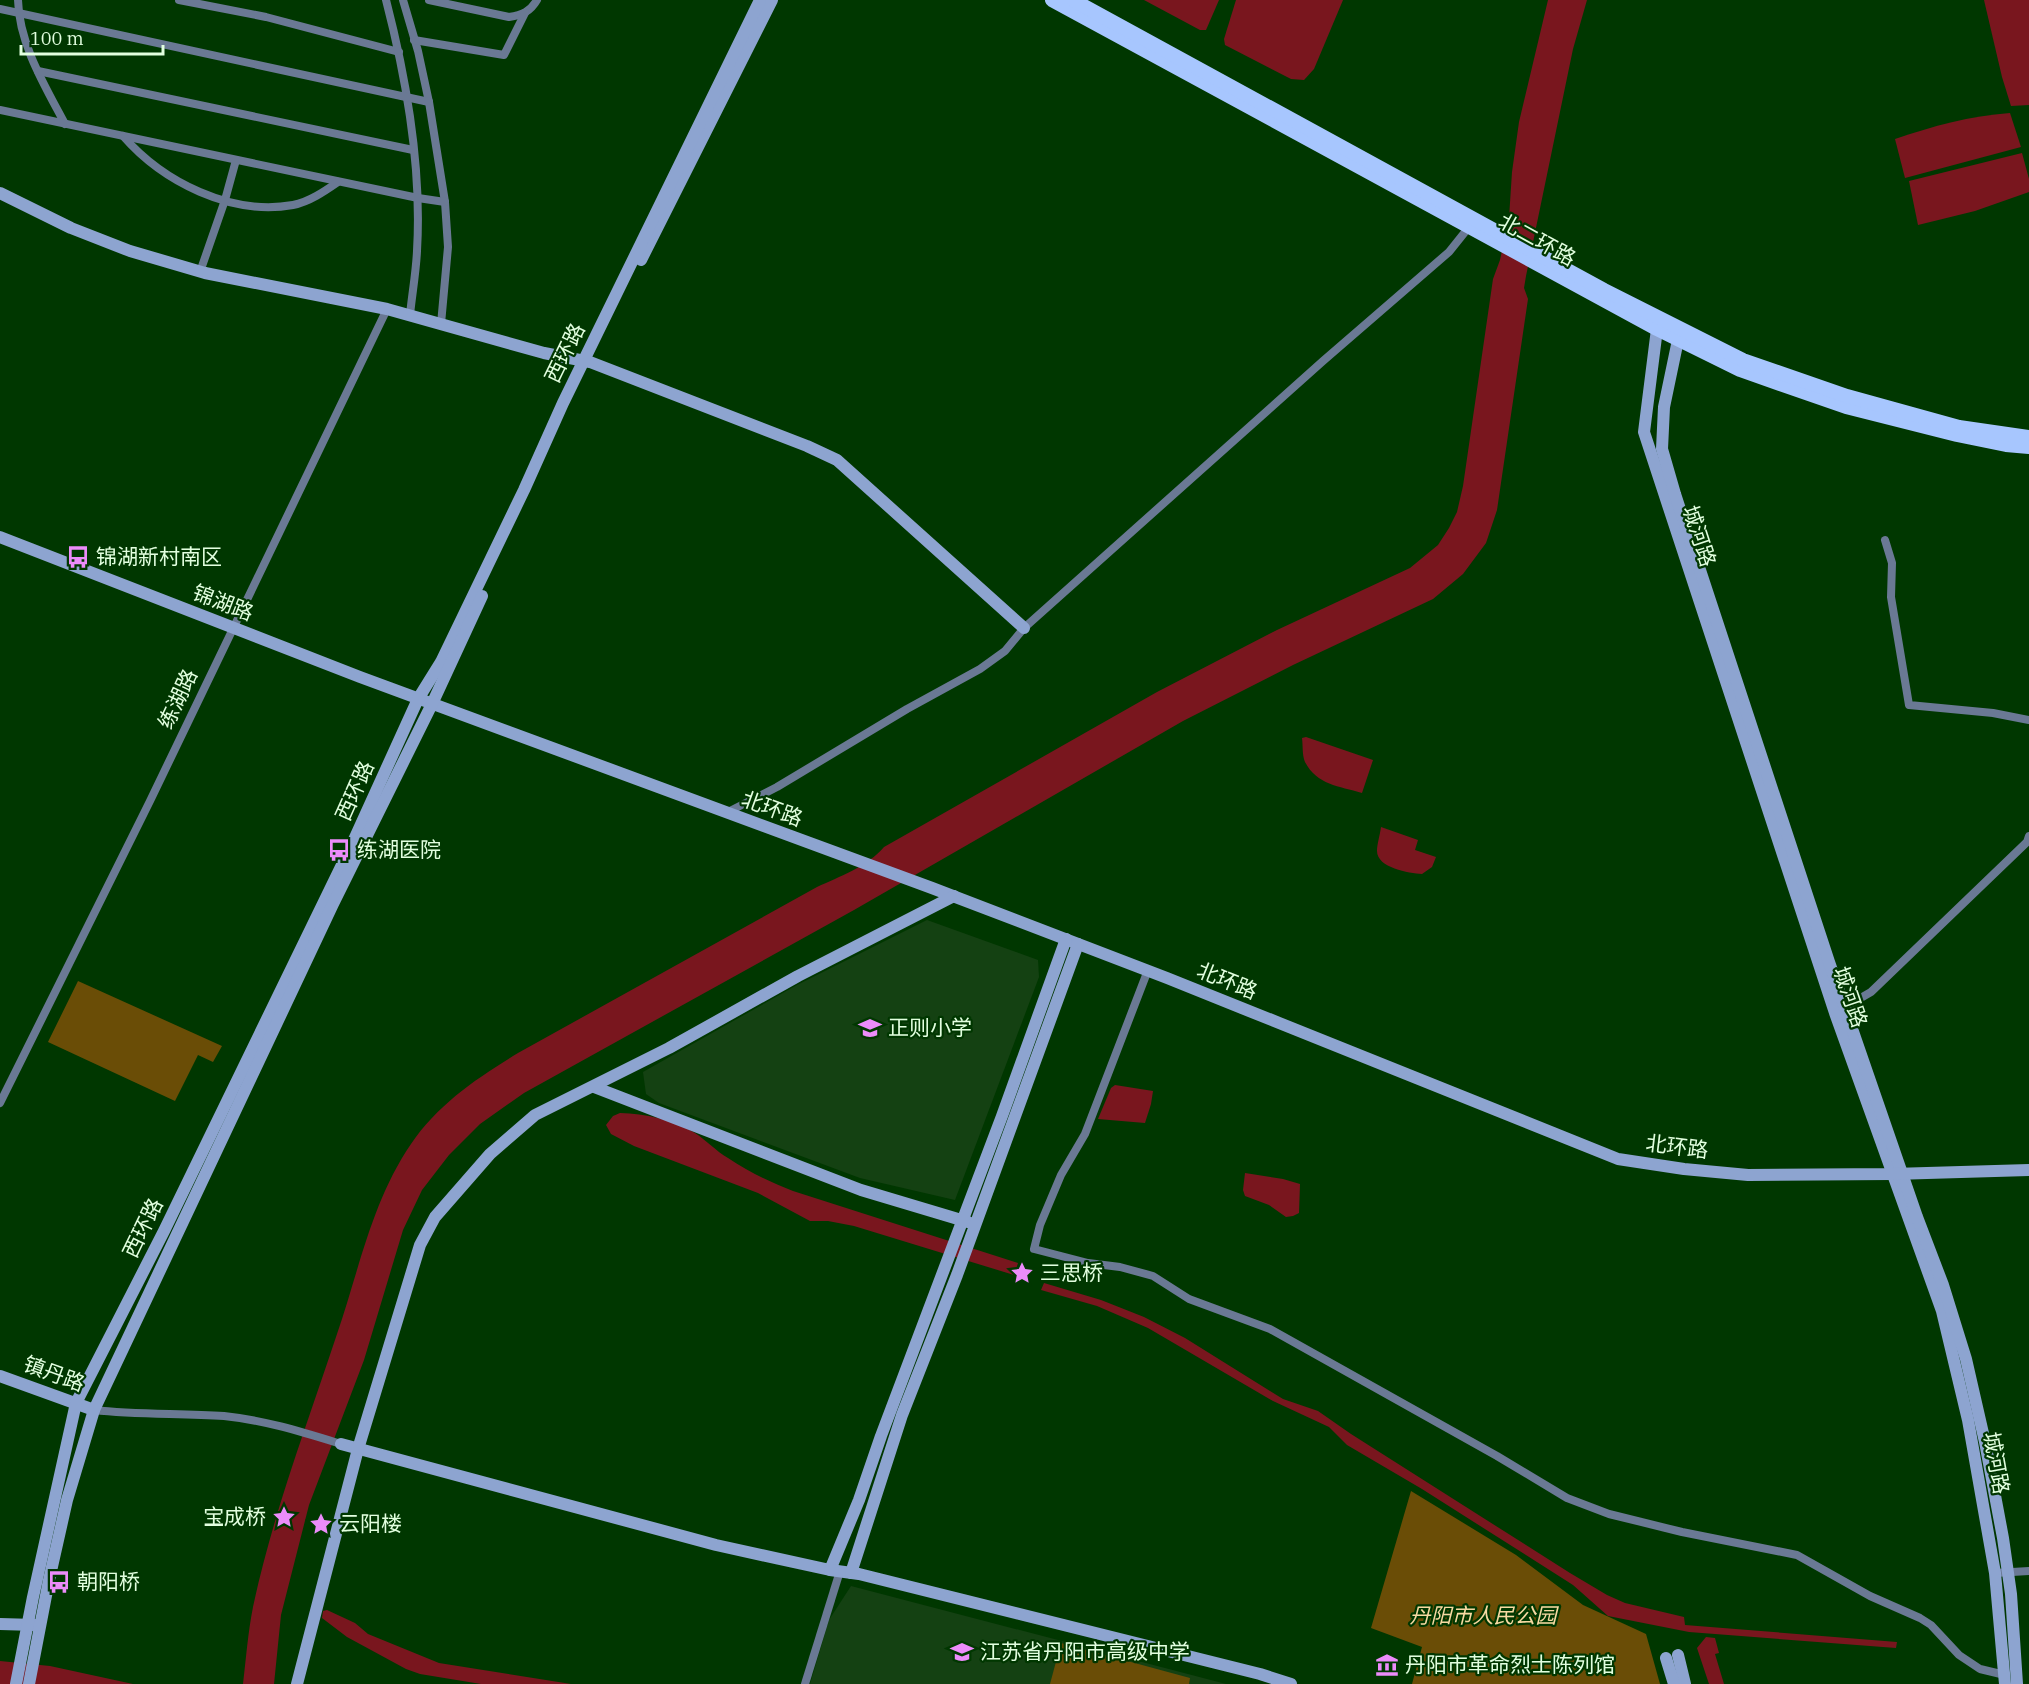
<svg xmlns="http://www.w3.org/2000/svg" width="2029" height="1684" font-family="'IBM Plex Serif','Noto Sans SC',serif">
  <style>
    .built { fill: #144112 }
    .green { fill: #6a4d06 }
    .water { fill: #79161e }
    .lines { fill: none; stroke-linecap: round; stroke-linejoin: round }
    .street { stroke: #6a7994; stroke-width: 8 }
    .secondary { stroke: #8da4d0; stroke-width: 12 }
    .primary { stroke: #a7c6fe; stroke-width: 14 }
    .labels { text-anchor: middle; stroke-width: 4.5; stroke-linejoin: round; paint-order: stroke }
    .street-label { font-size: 21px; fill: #e2ffdf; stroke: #003700 }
    .poi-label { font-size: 21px; fill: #e2ffdf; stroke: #003700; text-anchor: start }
    .park-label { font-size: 21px; font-style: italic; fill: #f7d9a2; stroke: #003700 }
  </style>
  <rect width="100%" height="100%" fill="#003700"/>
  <!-- built -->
  <g class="built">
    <polygon points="927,920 1038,960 1039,977 955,1200 860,1178 659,1103 646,1094 643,1072 797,985"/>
    <polygon points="851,1586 1226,1684 810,1684 829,1620"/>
  </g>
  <!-- green -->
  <g class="green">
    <polygon points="78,981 222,1046 213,1062 198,1055 175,1101 48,1042"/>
    <polygon points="1411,1491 1516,1555 1583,1605 1646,1634 1660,1684 1412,1684 1422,1647 1371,1628"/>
    <polygon points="1061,1643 1190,1678 1189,1684 1050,1684"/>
  </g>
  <!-- water -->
  <g class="water">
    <polygon points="1144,0 1219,0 1206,30 1200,30"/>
    <polygon points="1236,0 1343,0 1314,69 1304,80 1291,79 1225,45 1224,39"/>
    <path d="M1548 0H1587L1573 49 1526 276 1524 288 1528 299 1497 510 1486 543 1463 574 1433 599 1293 665 1183 721 854 910 524 1093 480 1124 449 1155 422 1190 403 1230 364 1360 309 1505 281 1615 274 1684H243C246 1659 248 1632 253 1607 273 1513 307 1425 337 1334 359 1270 372 1201 411 1144 438 1104 477 1078 518 1053L817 887C839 877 868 866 884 847L1157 692 1277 630 1410 568 1438 545 1449 528 1457 512 1463 486 1493 279 1500 260 1509 218 1512 172 1519 122Z"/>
    <polygon points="1984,0 2029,0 2029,105 2011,106 2002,77"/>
    <path d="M2010 113 2021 147 1905 178 1895 139C1933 126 1970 116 2010 113Z"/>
    <polygon points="2022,153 2029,179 2029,192 1975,211 1918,225 1909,181"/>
    <path d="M1306 737 1373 760 1362 793C1339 786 1317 785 1305 762 1302 755 1303 745 1302 738Z"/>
    <path d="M1381 827 1418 840 1415 850 1436 857 1432 867 1422 874C1409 873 1377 868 1377 851 1377 844 1380 835 1381 827Z"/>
    <polygon points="1115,1085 1153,1091 1151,1104 1145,1123 1098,1119 1111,1088"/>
    <path d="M620 1113C645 1114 673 1119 695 1133 706 1140 716 1151 728 1158 749 1172 770 1182 793 1191L1018 1263 1014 1275 854 1226 828 1221H810L758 1193 634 1146 611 1134 606 1125 613 1116Z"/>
    <polygon points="1245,1173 1283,1179 1300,1184 1299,1213 1293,1216 1286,1217 1269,1205 1245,1196 1243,1190"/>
    <polygon points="1044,1283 1101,1300 1144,1317 1185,1338 1283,1399 1318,1411 1351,1434 1570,1573 1607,1595 1625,1603 1684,1617 1685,1625 1897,1642 1896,1648 1689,1632 1608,1616 1573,1585 1422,1489 1347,1445 1329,1427 1273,1401 1148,1328 1097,1306 1041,1290"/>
    <polygon points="327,1610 355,1623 368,1634 439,1663 571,1684 481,1684 420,1674 406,1669 347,1637 322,1618 323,1611"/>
    <polygon points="1706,1637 1715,1638 1719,1653 1715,1654 1724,1684 1709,1684 1697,1648"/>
    <polygon points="0,1661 50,1666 133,1684 0,1684"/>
  </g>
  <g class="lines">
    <!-- street -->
    <g class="street">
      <path d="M18 0C19 44 45 86 65 124"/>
      <polyline points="179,0 266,17 399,52"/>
      <path d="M386 0C407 81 422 167 417 251 416 273 412 294 410 315"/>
      <polyline points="403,0 418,51 429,102 445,202 448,247 441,324"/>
      <path d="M429 0 509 17C522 15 530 12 537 0"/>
      <polyline points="0,9 429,102"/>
      <polyline points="414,40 504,55 525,13"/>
      <polyline points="38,71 413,150"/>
      <polyline points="0,110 418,198 445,202"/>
      <path d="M123 136C163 182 231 216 293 205 309 202 325 191 338 182"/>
      <polyline points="200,272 225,200 236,160"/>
      <polyline points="1885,540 1892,563 1891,597 1909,705 1993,713 2029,720"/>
      <polyline points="726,813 777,787 907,709 980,669 1005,651 1024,628 1323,361 1449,252 1469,227"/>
      <polyline points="1148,970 1085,1134 1061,1175 1040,1225 1034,1249 1088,1263 1120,1267 1153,1276 1189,1299 1270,1329 1497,1456 1567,1498 1609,1514 1682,1532 1797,1555 1870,1596 1920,1618 1931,1625 1959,1655 1980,1669 2005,1675"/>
      <polyline points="1840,1010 1871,992 2027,842 2029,836"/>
      <polyline points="0,1103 150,801 387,309"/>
      <path d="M94 1410C137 1415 180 1413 224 1416 264 1420 302 1432 341 1444"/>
      <polyline points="1995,1573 2029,1571"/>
      <polyline points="805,1684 840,1571"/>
    </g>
    <!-- secondary -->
    <g class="secondary">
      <polyline points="0,193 71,228 130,251 205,273 387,309 544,353 590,362 807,446 837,460 1024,628"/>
      <polyline points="641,260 772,0"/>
      <polyline points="1657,329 1644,432 1835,1013 1942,1311 1968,1420 1995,1573 2005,1684"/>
      <polyline points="1678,340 1664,407 1662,449 1675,494 1829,962 1917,1217 1943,1285 1966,1359 1985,1442 2003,1538 2011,1594 2017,1684"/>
      <polyline points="0,537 360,677 932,888 1167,978 1618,1159 1684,1169 1748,1175 1893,1174 2029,1170"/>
      <polyline points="594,1087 861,1190 968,1222"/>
      <polyline points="0,1376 94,1410"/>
      <polyline points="341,1444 716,1545 830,1570 859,1500 881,1436 1002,1116 1066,939"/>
      <polyline points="830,1570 859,1574 1260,1674 1291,1684"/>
      <polyline points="851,1573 902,1415 957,1275 1078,944"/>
      <polyline points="0,1624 35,1625"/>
      <polyline points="1678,1655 1685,1684"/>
      <polyline points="1666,1658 1674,1684"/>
      <polyline points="16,1684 33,1597 76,1403 164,1231 353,842 418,699 441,662 524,490 563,403 760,0"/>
      <polyline points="29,1684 49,1580 67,1500 94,1410 333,904 432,704 482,596"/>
      <polyline points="297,1684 358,1449 420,1245 435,1217 490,1154 535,1115 669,1048 798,976 954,896"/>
    </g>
    <!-- primary -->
    <g class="primary">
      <polyline points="1052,0 1657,329 1740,370 1846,407 1957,435 2006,445 2029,447"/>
      <polyline points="1073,0 1604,290 1743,360 1847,396 1959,427 2029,437"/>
    </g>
  </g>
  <!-- icons -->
  <defs>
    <g id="bus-bare" transform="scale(1.8)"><path d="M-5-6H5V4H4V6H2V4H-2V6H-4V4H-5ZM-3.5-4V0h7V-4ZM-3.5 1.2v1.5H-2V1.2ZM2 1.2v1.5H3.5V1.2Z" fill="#ec8cfa" stroke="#003700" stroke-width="2.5" paint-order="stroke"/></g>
    <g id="school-bare" transform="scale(1.8)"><path d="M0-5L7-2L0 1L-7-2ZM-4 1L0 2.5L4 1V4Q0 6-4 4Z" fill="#ec8cfa" stroke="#003700" stroke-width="2.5" paint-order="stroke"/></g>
    <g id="sight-bare" transform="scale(1.8)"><path d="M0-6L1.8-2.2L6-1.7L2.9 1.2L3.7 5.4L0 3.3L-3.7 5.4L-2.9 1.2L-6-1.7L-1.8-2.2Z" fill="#ec8cfa" stroke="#003700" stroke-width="2.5" paint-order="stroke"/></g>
    <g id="museum-bare" transform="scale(1.8)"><path d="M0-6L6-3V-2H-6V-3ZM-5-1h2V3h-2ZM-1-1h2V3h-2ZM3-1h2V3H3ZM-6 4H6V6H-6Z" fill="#ec8cfa" stroke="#003700" stroke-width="2.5" paint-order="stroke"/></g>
  </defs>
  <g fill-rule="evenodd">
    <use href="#bus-bare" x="78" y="557"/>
    <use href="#bus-bare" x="339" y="850"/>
    <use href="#school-bare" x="870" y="1028"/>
    <use href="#sight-bare" x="1022" y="1273"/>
    <use href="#sight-bare" x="284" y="1517"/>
    <use href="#sight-bare" x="321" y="1524"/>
    <use href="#bus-bare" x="59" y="1582"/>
    <use href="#school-bare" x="962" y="1652"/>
    <use href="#museum-bare" x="1387" y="1665"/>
  </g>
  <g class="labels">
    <!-- street labels -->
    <g class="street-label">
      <text transform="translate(1537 240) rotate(29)" y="7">北二环路</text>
      <text transform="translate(565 353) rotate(-64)" y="7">西环路</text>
      <text transform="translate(1699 536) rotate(72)" y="7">城河路</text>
      <text transform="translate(223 603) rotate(21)" y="7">锦湖路</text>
      <text transform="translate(178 699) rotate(-65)" y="7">练湖路</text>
      <text transform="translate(355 791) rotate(-66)" y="7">西环路</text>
      <text transform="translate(772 809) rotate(20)" y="7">北环路</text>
      <text transform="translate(1227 981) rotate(22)" y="7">北环路</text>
      <text transform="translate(1850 997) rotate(71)" y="7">城河路</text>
      <text transform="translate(1677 1147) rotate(7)" y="7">北环路</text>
      <text transform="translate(143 1228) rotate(-64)" y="7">西环路</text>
      <text transform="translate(54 1374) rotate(20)" y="7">镇丹路</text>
      <text transform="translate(1996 1463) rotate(80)" y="7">城河路</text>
    </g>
    <!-- poi labels -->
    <g class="poi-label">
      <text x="96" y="564">锦湖新村南区</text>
      <text x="357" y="857">练湖医院</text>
      <text x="888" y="1035">正则小学</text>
      <text x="1040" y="1280">三思桥</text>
      <text x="266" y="1524" text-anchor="end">宝成桥</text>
      <text x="339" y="1531">云阳楼</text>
      <text x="77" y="1589">朝阳桥</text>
      <text x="980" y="1659">江苏省丹阳市高级中学</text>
      <text x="1405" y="1672">丹阳市革命烈士陈列馆</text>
    </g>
    <!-- park labels -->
    <g class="park-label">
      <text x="1483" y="1623">丹阳市人民公园</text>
    </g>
  </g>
  <!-- scale -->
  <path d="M21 45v9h142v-9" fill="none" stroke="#e2ffdf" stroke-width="3"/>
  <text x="30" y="45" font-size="18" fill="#e2ffdf" stroke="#003700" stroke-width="4.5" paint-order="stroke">100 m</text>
</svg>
